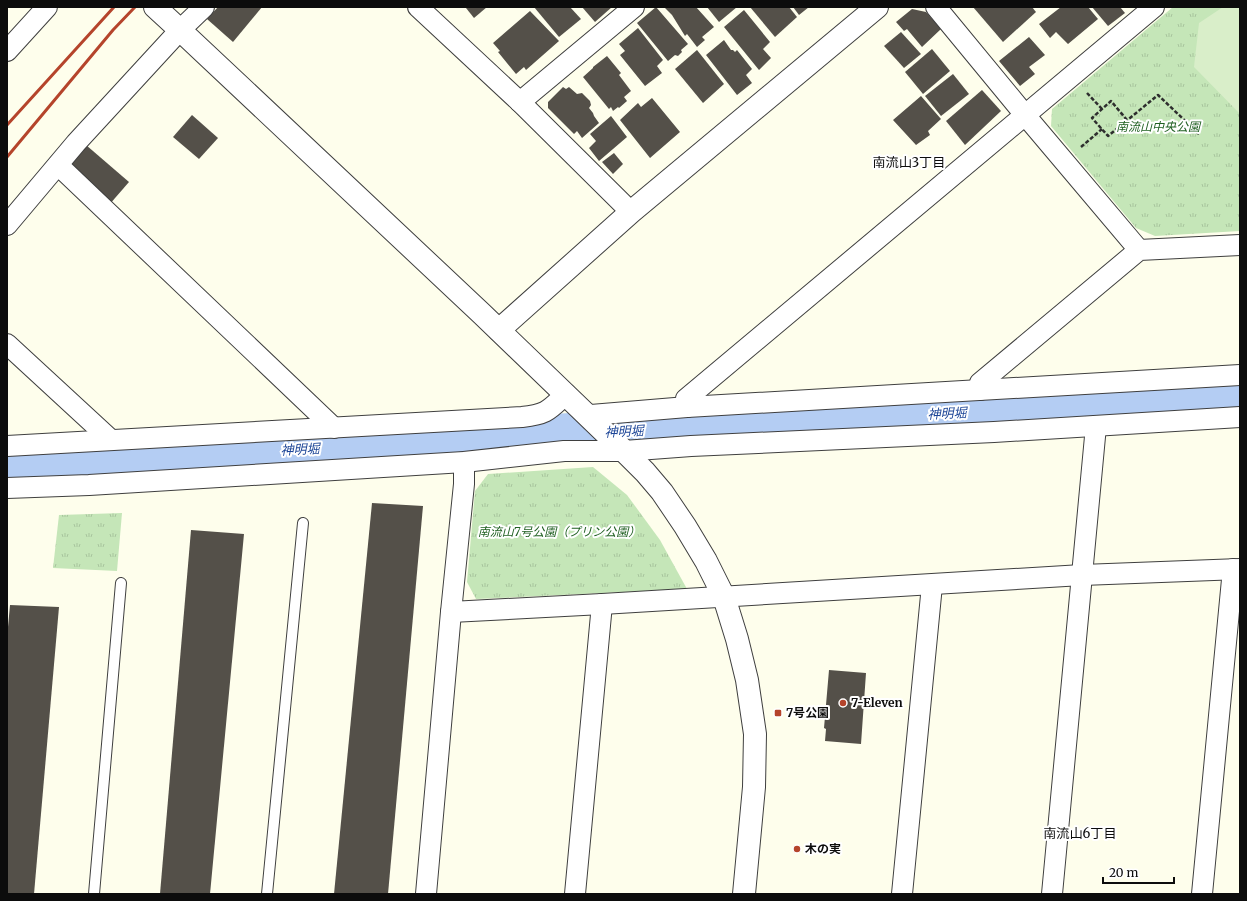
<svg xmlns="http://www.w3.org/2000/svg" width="1247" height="901" font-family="Merriweather,'Noto Sans JP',serif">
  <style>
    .park { fill: url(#park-tufts) }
    .pitch { fill: #d9eec9 }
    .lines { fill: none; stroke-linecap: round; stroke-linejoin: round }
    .river { stroke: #b4cdf3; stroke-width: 43 }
    .building { fill: #545049 }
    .service-casing { stroke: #3f3f3f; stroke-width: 12 }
    .minor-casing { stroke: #3f3f3f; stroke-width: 22 }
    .tertiary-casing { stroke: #3f3f3f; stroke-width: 24 }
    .path { stroke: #2e2e2e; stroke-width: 2.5; stroke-dasharray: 4 2; stroke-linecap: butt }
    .service { stroke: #fff; stroke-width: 10 }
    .minor { stroke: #fff; stroke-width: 20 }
    .tertiary { stroke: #fff; stroke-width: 22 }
    .rail { stroke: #b5442b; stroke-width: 3 }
    .poi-dot { fill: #b5442b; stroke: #fff; stroke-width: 1.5 }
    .labels { text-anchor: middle; stroke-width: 4; stroke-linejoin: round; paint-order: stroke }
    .park-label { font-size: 12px; font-style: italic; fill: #206022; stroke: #fff }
    .poi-label { font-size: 12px; font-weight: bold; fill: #0c0c0c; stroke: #fff; text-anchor: start }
    .neighbourhood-label { font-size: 13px; fill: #0c0c0c; stroke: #fff }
    .water-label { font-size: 13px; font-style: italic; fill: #1c4597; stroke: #fff }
  </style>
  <defs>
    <pattern id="park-tufts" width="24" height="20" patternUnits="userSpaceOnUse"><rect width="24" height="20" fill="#c5e6b8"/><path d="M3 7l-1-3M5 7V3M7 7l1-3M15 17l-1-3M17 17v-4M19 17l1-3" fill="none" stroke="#a8c49d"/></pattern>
  </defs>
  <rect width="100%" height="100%" fill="#fefeec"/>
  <!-- park -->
  <g class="park">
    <polygon points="1173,7 1240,7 1240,231 1155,236 1136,228 1051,126 1052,109"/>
    <polygon points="593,467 627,495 660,540 687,589 476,599 467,582 475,491 488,474"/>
    <polygon points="122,513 117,571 53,568 59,515"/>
  </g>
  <!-- pitch -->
  <polygon class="pitch" points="1223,7 1240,7 1240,114 1194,67 1199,23"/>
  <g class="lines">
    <!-- river -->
    <polyline class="river" points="7,466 1240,397"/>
  </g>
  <!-- building -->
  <g class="building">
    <polygon points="218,7 262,7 233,42 207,19"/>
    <polygon points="466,7 487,7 474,18 466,8"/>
    <polygon points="534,7 570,7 581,19 559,37"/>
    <polygon points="582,7 612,7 595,22"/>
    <polygon points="656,7 688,44 681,50 682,52 678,56 675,55 668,61 637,23"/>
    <polygon points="664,7 696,7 714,27 702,37 705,40 697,47 687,34 685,36 672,15"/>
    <polygon points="707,7 737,7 719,22"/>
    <polygon points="750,7 789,7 797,17 775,37"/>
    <polygon points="793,7 809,7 799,15"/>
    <polygon points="973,7 1032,7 1036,12 1003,42"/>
    <polygon points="1061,7 1088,7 1098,19 1068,44 1056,32 1050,38 1039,24"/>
    <polygon points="1092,7 1120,7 1125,13 1108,26"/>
    <polygon points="912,9 926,12 941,29 922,47 907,29 904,31 896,22"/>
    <polygon points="744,10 770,42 763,49 771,58 759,70 724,27"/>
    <polygon points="530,11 559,41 526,70 524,67 516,74 498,52 500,51 493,43"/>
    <polygon points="638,28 663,60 657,66 662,73 645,86 620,55 625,51 619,44"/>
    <polygon points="901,32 921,54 904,68 884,46"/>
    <polygon points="1029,37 1045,55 1029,67 1035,74 1020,86 999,61"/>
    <polygon points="724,40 731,50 733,50 735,52 737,50 752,69 746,75 752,83 737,95 706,55"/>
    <polygon points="932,49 950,71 923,94 905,72"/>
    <polygon points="697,50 724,84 703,103 675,69"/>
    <polygon points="607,56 621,73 619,75 631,91 624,97 627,101 619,108 618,107 613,111 611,107 609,109 583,77 593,68 593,67"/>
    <polygon points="953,74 969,94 941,116 925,96"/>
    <polygon points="563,87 566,89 569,87 577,94 582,93 590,101 591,105 589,108 593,113 594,116 599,123 582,138 577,131 574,134 548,108 548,102"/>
    <polygon points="982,90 1001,111 965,145 946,121"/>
    <polygon points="921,96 941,119 928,131 930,135 916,145 893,120"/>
    <polygon points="652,98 680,132 650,158 620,120 638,103 641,107"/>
    <polygon points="192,115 218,138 199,159 173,137"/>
    <polygon points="611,116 627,137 599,161 589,148 596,141 590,134"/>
    <polygon points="86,145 129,182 109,205 66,168"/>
    <polygon points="614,153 623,164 613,174 602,162"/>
    <polygon points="372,503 423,506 388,894 334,894"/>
    <polygon points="191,530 244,534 210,894 160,894"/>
    <polygon points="10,605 59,607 34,894 7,894 7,638"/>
    <polygon points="829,670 866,673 861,744 825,741 826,729 824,728"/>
  </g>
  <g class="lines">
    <!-- service casing -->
    <g class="service-casing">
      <g id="service">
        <polyline points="94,894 121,583"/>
        <polyline points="267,894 303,523"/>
      </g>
    </g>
    <!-- minor casing -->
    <g class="minor-casing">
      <g id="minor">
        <polyline points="418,7 520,102 631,212"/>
        <polyline points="936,7 1025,115 1139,250"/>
        <polyline points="7,51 47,7"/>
        <polyline points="520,102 634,7"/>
        <polyline points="58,165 334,428"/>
        <polyline points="7,225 76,143 180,30 204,7"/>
        <polyline points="7,344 110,439"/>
        <polyline points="980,390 980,383 1139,250 1240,245"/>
        <polyline points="687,407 686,399 1154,7"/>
        <polyline points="589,417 591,415 687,407 1240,375"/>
        <path d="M7 446 522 417C547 414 548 411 566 394"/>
        <polyline points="464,462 464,484 451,612 602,604 1082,575 1240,569"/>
        <polyline points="7,488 89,485 464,462 564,451 624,451 691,446 994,432 1240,417"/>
        <polyline points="426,894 451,612"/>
        <polyline points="575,894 602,604"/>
        <polyline points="902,894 932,585"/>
        <polyline points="1052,894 1096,426"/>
        <polyline points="1202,894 1233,569"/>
      </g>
    </g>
    <!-- tertiary casing -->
    <g class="tertiary-casing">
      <g id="tertiary">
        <polyline points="155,7 180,30 482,314 618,445 645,472 662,492 685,526 706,561 724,597 737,639 747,680 755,734 754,787 744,894"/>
        <polyline points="499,330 631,212 877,7"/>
      </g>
    </g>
    <!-- path -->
    <g class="path">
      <polyline points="1087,93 1102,109"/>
      <polyline points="1127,120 1111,101 1092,118 1108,136 1158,95 1199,134"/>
      <polyline points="1081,147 1102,129"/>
    </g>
    <!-- service -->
    <use href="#service" class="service"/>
    <!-- minor -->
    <use href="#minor" class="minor"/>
    <!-- tertiary -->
    <use href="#tertiary" class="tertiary"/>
    <!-- rail -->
    <g class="rail">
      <polyline points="7,125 114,7"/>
      <polyline points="7,157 113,30 135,7"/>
    </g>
  </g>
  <!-- markers -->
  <g class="poi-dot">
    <circle cx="843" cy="703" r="4"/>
    <rect x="774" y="709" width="8" height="8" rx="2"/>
    <circle cx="797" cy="849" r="4"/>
  </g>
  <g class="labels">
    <!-- park labels -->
    <g class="park-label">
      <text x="1158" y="131">南流山中央公園</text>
      <text x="559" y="536">南流山7号公園（プリン公園）</text>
    </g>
    <!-- poi labels -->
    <g class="poi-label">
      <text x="851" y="707">7-Eleven</text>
      <text x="786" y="717">7号公園</text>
      <text x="805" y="853">木の実</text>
    </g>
    <!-- neighbourhood labels -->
    <g class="neighbourhood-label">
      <text x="909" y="167">南流山3丁目</text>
      <text x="1080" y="838">南流山6丁目</text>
    </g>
    <!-- water labels -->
    <g class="water-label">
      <text transform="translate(947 413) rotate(-3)" y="5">神明堀</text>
      <text transform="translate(624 431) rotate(-3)" y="5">神明堀</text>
      <text transform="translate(300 449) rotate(-3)" y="5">神明堀</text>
    </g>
  </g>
  <!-- border -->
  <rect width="1247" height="901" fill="none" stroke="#0c0c0c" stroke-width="16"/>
  <!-- scale -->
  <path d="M1103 877v6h71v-6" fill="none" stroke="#0c0c0c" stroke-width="2"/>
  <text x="1109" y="877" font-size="12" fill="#0c0c0c" stroke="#ffffff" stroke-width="3" paint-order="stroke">20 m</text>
</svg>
